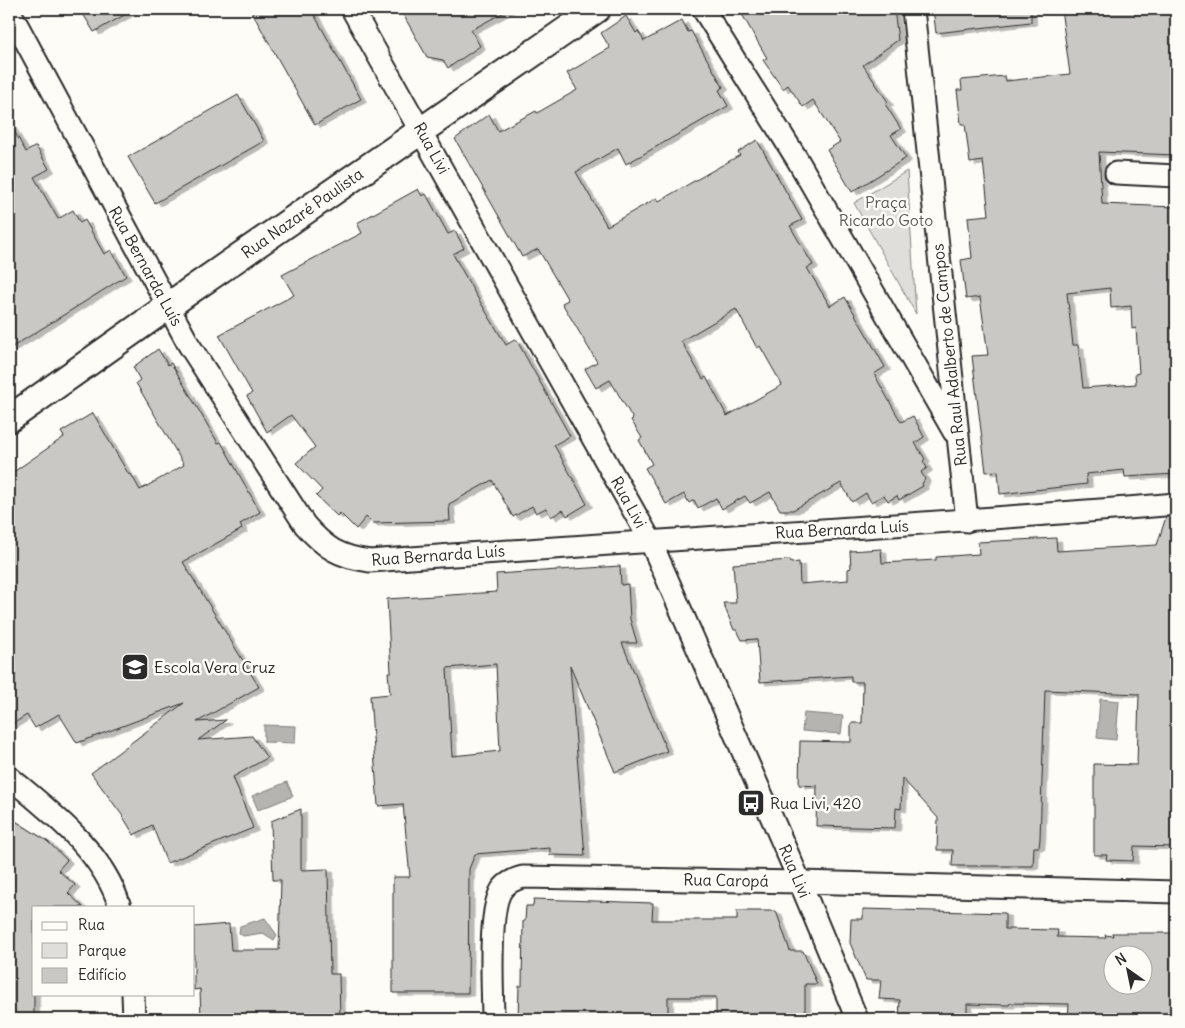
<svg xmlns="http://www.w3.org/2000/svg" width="1185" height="1028" font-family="Delius,sans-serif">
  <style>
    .green { fill: #dfdeda; stroke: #858482 }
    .water { fill: #b5b4b1; stroke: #7e7d7b }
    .building { fill: #c9c8c4; stroke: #2b2b2b; fill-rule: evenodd; filter: url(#shadow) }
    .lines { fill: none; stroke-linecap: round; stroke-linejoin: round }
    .minor-casing { stroke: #2b2b2b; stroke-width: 25 }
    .tertiary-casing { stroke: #2b2b2b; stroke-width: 30 }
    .minor { stroke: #fdfcf7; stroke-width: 21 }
    .tertiary { stroke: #fdfcf7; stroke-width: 26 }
    .labels { text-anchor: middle; stroke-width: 5; stroke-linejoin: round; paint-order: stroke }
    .street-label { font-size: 16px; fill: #2b2b2b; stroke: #fdfcf7 }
    .park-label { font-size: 16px; fill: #585857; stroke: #fdfcf7 }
    .poi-label { font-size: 16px; fill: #2b2b2b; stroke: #fdfcf7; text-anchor: start }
  </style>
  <defs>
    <filter id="shadow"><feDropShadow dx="5.5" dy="3" stdDeviation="0" flood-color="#0004"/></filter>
  </defs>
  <rect width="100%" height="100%" fill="#fdfcf7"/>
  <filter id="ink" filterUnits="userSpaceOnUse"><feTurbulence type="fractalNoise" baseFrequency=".02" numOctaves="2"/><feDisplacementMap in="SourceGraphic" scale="10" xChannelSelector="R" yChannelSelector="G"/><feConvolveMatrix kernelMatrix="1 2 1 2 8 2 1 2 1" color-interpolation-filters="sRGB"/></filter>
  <g filter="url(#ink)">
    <!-- green -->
    <polygon class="green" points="907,171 916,314 854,203"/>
    <!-- water -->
    <g class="water">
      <polygon points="1100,699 1119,701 1116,740 1097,738"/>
      <polygon points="804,713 843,716 841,734 802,731"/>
      <polygon points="264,725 296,726 295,743 264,742"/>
      <polygon points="287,782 293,796 258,810 252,796"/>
      <polygon points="265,918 277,935 274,940 263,933 243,936 239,933 240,926"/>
    </g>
    <!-- building -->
    <g class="building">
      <polygon points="80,9 135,9 94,32"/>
      <polygon points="250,9 311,9 361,99 315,125"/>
      <polygon points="400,9 510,9 471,30 480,46 448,68 443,60 427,57"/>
      <polygon points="739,9 894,9 898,40 863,65 888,102 885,104 901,129 891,135 906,158 852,192 827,150 840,142 813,100 803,107 788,85 783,89 763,60 767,58"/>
      <polygon points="933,9 1031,9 1031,22 936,33"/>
      <path d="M1061 9H1176V155L1099 152 1102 204 1176 207V474L1125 477 1124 470 1086 474 1087 484 1000 494 998 471 986 472 972 356 988 355 980 297 966 299 961 260 972 258 968 217 989 215 983 161 970 163 965 124H961L957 90H962L961 80 1005 76 1006 81 1070 74ZM1110 288 1111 308 1131 306 1132 329 1136 328 1139 373 1135 374 1136 384 1083 388 1078 345H1073L1067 293Z"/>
      <path d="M626 16 636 33 638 31 644 41 682 20 688 32 691 31 723 87 719 90 728 106 626 164 618 148 576 172 607 226 657 198 659 201 740 155 738 152 757 140 802 220 790 226 813 265 807 268 830 306 845 297 885 367 874 374 901 422 913 416 924 437 915 443 925 459 923 461 927 468 921 472 925 479 922 484 923 486 899 500 897 496 888 501 884 495 871 502 866 493 852 502 841 483 793 510H780L770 492 750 503 745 496 722 509 716 498 698 508 694 500 689 503 684 494 666 504 645 468 652 464 639 440 642 438 631 420 633 419 610 380 596 388 585 369 597 362 562 303 568 300 538 249 522 257 455 139 489 114 498 131 536 111 537 113 577 90 567 73 610 48 601 33ZM736 309 757 348 760 346 782 385 727 416 706 377 703 379 681 341Z"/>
      <polygon points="238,95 264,141 155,203 128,157"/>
      <polygon points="9,122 26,152 36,146 49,169 34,177 58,219 73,210 80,223 85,220 104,254 111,250 126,276 9,349"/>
      <polygon points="418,189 422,196 426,194 448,234 455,231 464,248 453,254 473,290 506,345 516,339 570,436 554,445 587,504 567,516 563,510 551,517 546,508 536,513 532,506 513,517 492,480 449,504 450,521 372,523 366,517 356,529 340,513 337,516 316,496 322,490 296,463 315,447 291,415 267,432 247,396 252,393 219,335 294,295 282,275 362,233 357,223"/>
      <polygon points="158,349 168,365 171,363 218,443 221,442 260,512 240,524 242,529 183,562 259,687 197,722 226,720 198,740 252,736 267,758 233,777 253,828 167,863 152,825 134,835 122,815 91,773 184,703 77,743 59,714 35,728 27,715 9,726 9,475 64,437 61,432 93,413 129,475 131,474 140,490 184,465 136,383 140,380 133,367"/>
      <polygon points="1166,517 1176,517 1176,847 1134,846 1133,861 1106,860 1107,855 1094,855 1094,764 1137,765 1139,694 1045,690 1040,839 1039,847 1034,847 1033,866 952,866 953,850 937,850 938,818 902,778 901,809 896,808 895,828 816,826 817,786 799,785 800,741 851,742 851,723 862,723 863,682 851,682 851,676 760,682 757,639 742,640 737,630 734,630 723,603 736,603 733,564 790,560 791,563 799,562 800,584 848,580 848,569 851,568 850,551 881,549 882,563 936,560 936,557 979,554 978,542 1056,538 1057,551 1157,545"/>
      <path d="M620 566 621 585 628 584 630 619 637 643H622L667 751 615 772 570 666 585 856 550 855V848L475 854 469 869 468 993H393V877H410L403 804 378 806 370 696 390 694 388 672H391L387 599 497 592 496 574ZM496 664 500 751 452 756 447 668Z"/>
      <polygon points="301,809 301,870 328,869 330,974 339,974 340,1019 201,1019 200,989 194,990 194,927 229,924 231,950 279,950 281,880 273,880 271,821"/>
      <polygon points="9,817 47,841 67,860 58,870 75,885 68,893 83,907 34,907 34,1019 9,1019"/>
      <polygon points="534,899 653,903 652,920 737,920 737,911 776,911 790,951 803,951 817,984 805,984 805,1019 716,1019 716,997 668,997 668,1019 518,1019 519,986 522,986 523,921 525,921 526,906 533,906"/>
      <path d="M863 909 1005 913V929L1058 930 1057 937 1106 938 1105 935 1113 936 1112 933H1176V1019L1098 1016 1097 1019H1068L1069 1004 1010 1003 1009 1005 967 1004V1019H899L900 1000 879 999 881 980H866L850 943 851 919H863ZM1112 956H1142V986H1112Z"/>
    </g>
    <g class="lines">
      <!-- minor casing -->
      <g class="minor-casing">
        <g id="minor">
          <polyline points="352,9 650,540 800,882 857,1019"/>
          <polyline points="703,9 797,159 954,432"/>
          <polyline points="913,9 967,521"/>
          <path d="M9 10 189 345 305 525C325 548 339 557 370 561 639 541 908 526 1176 504"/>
          <polyline points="1116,173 1176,176"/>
          <path d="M9 777C52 813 103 851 120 907"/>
          <polyline points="133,994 134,1019"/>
          <path d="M493 1019C493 993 487 906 503 888 508 882 515 879 523 877L800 882 1176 892"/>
        </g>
      </g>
      <!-- tertiary casing -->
      <g class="tertiary-casing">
        <polyline id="tertiary" points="9,419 191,290 597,9"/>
      </g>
      <!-- minor -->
      <use href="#minor" class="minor"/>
      <!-- tertiary -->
      <use href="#tertiary" class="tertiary"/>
    </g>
  </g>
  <!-- icons -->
  <defs>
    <g id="school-square" transform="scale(1.4375)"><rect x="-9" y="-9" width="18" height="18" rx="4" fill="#2b2b2b" stroke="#fdfcf7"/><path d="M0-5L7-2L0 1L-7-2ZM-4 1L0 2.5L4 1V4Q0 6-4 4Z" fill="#fff"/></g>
    <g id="bus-square" transform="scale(1.4375)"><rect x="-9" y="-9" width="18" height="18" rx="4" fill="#2b2b2b" stroke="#fdfcf7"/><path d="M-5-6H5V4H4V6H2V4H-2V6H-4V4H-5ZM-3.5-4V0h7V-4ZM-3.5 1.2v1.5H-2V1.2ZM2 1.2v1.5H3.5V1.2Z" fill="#fff"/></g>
  </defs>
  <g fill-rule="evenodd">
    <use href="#school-square" x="135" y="667"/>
    <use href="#bus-square" x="751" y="803"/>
  </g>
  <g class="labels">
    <!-- street labels -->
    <g class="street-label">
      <text transform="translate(432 148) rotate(61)" y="6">Rua Livi</text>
      <text transform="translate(302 213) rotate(-35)" y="6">Rua Nazaré Paulista</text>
      <text transform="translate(146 266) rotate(61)" y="6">Rua Bernarda Luís</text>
      <text transform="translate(949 355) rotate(-96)" y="6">Rua Raul Adalberto de Campos</text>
      <text transform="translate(629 502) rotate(61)" y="6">Rua Livi</text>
      <text transform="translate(842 529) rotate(-3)" y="6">Rua Bernarda Luís</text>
      <text transform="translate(438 555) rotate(-4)" y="6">Rua Bernarda Luís</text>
      <text transform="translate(795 871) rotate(67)" y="6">Rua Livi</text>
      <text transform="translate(726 880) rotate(1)" y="6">Rua Caropá</text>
    </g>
    <!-- park labels -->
    <g class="park-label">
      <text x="886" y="208">Praça<tspan x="886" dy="18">Ricardo Goto</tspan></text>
    </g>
    <!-- poi labels -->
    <g class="poi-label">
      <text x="154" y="673">Escola Vera Cruz</text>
      <text x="770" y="809">Rua Livi, 420</text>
    </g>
  </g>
  <!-- margin -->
  <rect width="1185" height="1028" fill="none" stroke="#fdfcf7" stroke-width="30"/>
  <rect x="15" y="15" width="1155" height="998" fill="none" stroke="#2b2b2b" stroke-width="2" filter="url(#ink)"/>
  <!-- legend -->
  <rect x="32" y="906" width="162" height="90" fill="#fdfcf7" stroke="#a9a8a5"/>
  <rect x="42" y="922" width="25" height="8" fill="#fdfcf7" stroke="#a9a8a5"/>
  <text x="78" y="930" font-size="15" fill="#2b2b2b">Rua</text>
  <rect x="42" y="943" width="25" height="15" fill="#dfdeda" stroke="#a9a8a5"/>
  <text x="78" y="956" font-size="15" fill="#2b2b2b">Parque</text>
  <rect x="42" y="968" width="25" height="15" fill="#c9c8c4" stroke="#a9a8a5"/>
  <text x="78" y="980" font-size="15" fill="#2b2b2b">Edifício</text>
  <!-- north arrow -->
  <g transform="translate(1128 970) rotate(327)"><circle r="24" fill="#fdfcf7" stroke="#a9a8a5"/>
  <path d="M0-4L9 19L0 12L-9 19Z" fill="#2b2b2b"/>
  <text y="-8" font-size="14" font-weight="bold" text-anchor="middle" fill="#2b2b2b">N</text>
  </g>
</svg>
